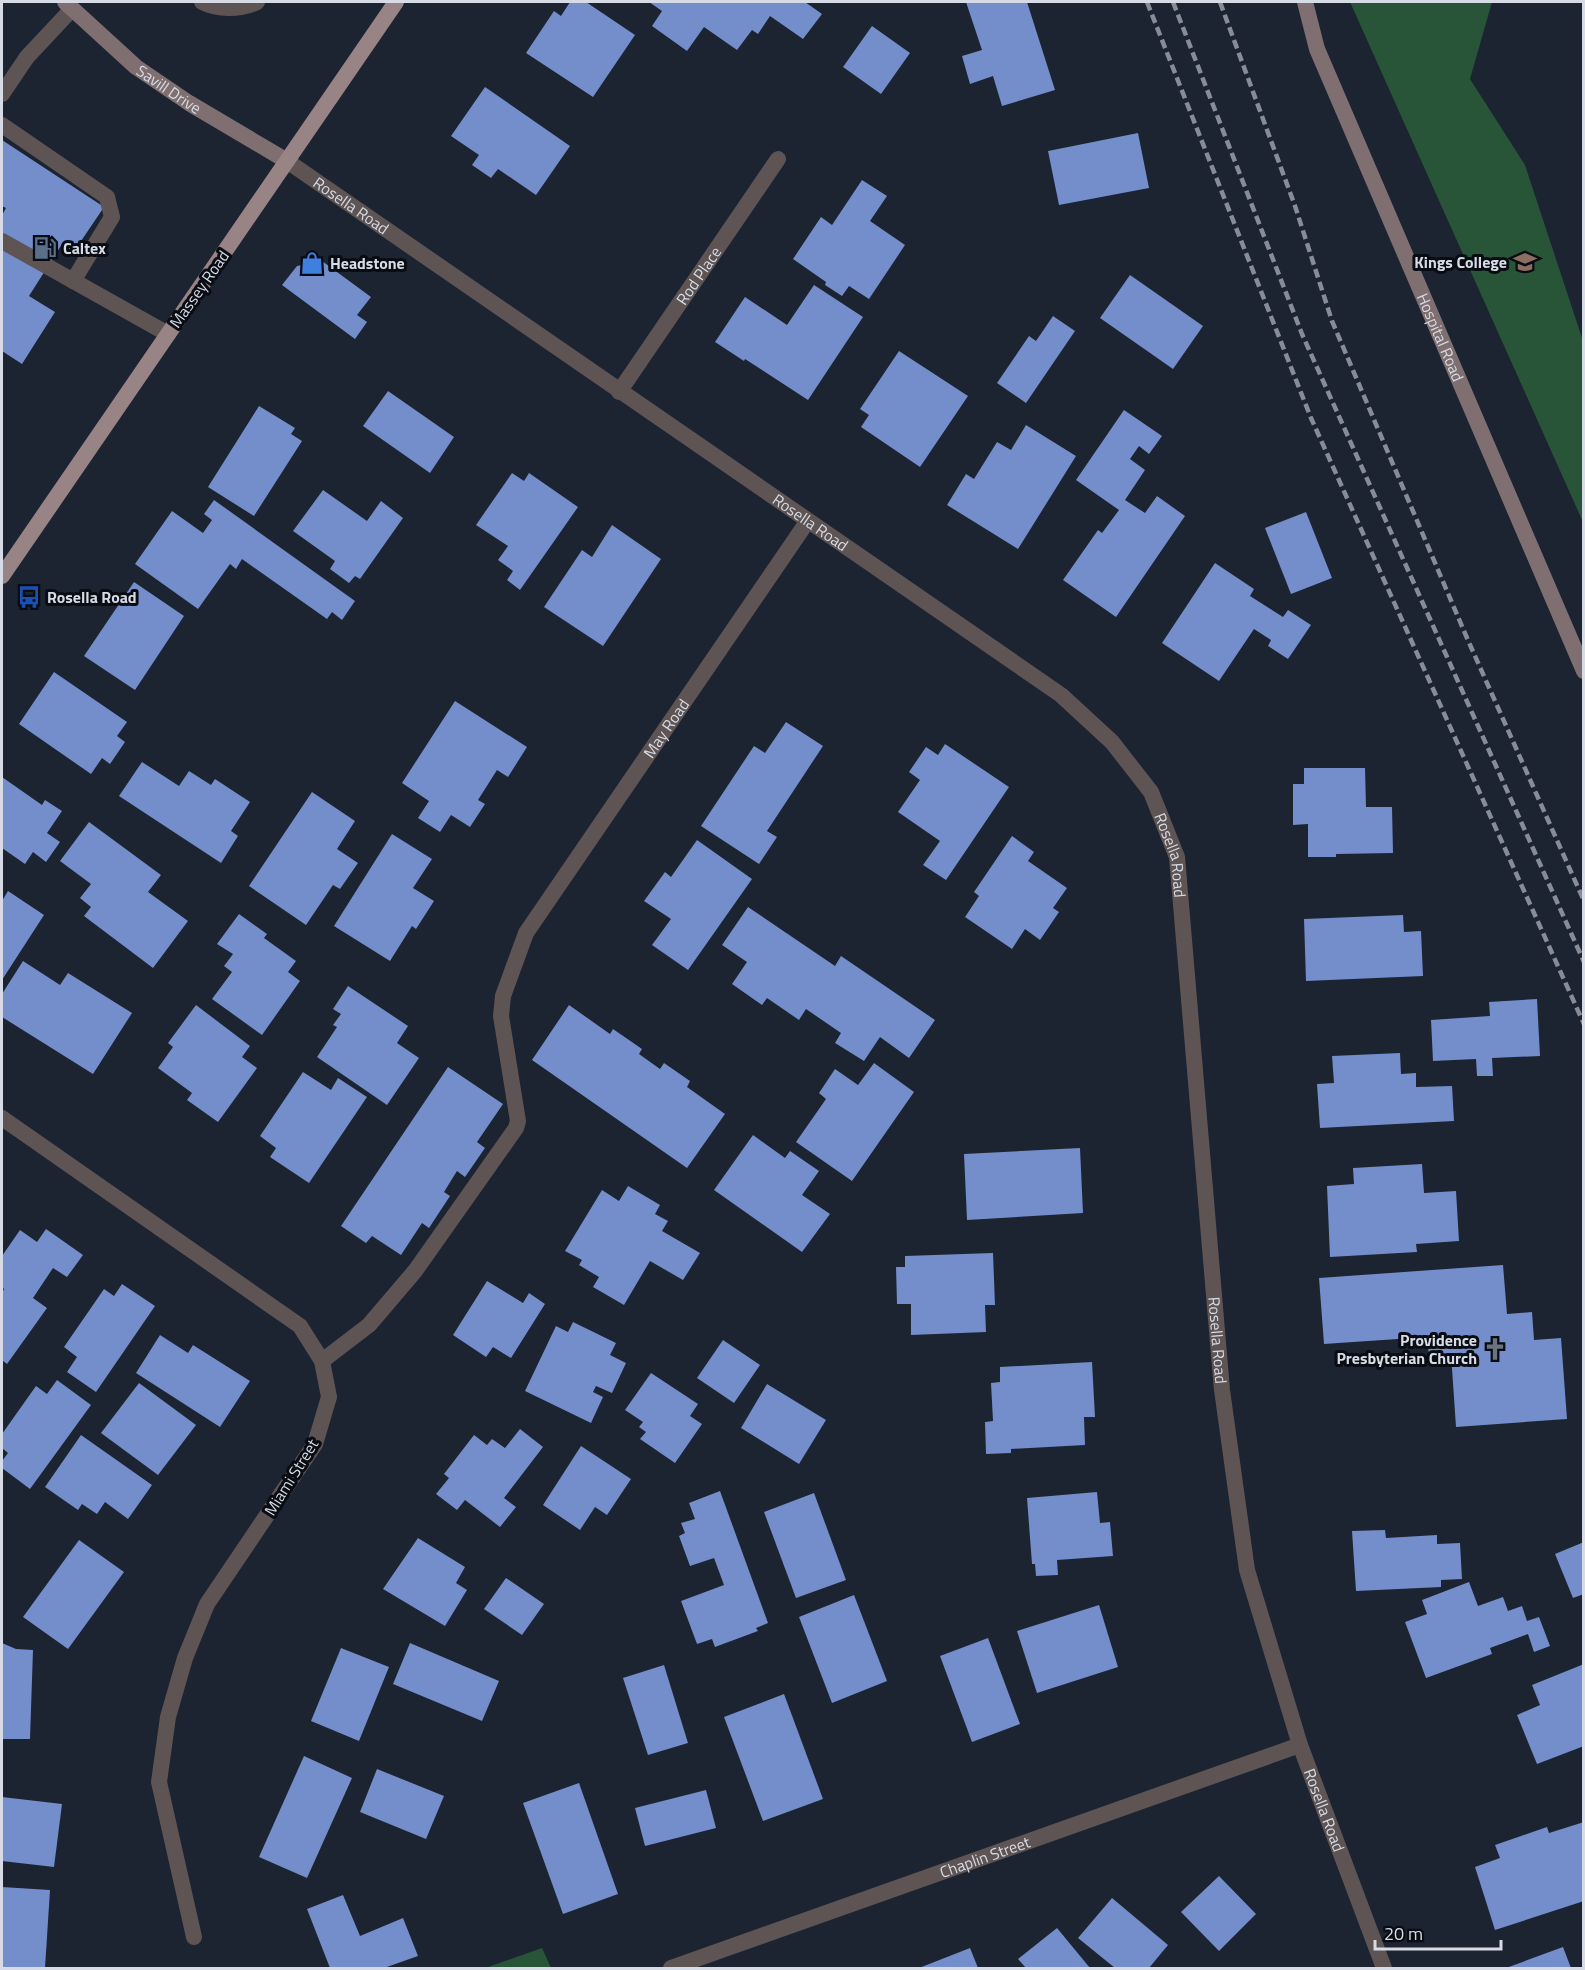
<svg xmlns="http://www.w3.org/2000/svg" width="1585" height="1970" font-family="'Titillium Web',sans-serif">
  <style>
    .green { fill: #285538 }
    .building { fill: #738eca }
    .lines { fill: none; stroke-linecap: round; stroke-linejoin: round }
    .service { stroke: #5e5454; stroke-width: 16 }
    .minor { stroke: #5e5454; stroke-width: 16 }
    .secondary { stroke: #7f6f70; stroke-width: 16 }
    .primary { stroke: #998485; stroke-width: 16 }
    .rail { stroke: #878c98; stroke-width: 4.5; stroke-dasharray: 9 4.5; stroke-linecap: butt }
    .labels { text-anchor: middle; stroke-width: 6; stroke-linejoin: round; paint-order: stroke }
    .street-label { font-size: 16px; fill: #d6dbe5; stroke: #090c13 }
    .poi-label { font-size: 16px; font-weight: bold; fill: #d6dbe5; stroke: #090c13; text-anchor: start }
  </style>
  <rect width="100%" height="100%" fill="#1c2331"/>
  <!-- green -->
  <g class="green">
    <polygon points="1350,2 1492,2 1470,79 1525,165 1583,341 1583,522"/>
    <polygon points="542,1948 551,1968 485,1968"/>
  </g>
  <!-- building -->
  <g class="building">
    <polygon points="570,2 586,2 635,35 593,97 526,53 554,11 561,16"/>
    <polygon points="649,2 805,2 822,14 803,39 770,16 758,34 752,30 737,50 704,27 687,51 652,26 662,11"/>
    <polygon points="966,2 1027,2 1055,90 1002,106 993,76 970,84 962,56 982,50"/>
    <polygon points="872,26 910,53 881,94 843,67"/>
    <polygon points="485,87 570,146 536,195 498,169 491,178 472,165 479,155 451,136"/>
    <polygon points="1138,133 1149,188 1059,205 1048,151"/>
    <polygon points="2,140 104,207 73,253 62,244 29,296 55,312 22,364 2,351 2,215 6,208 2,206"/>
    <polygon points="862,180 887,196 870,221 905,245 869,299 849,286 842,296 825,285 826,282 793,259 821,217 832,225"/>
    <polygon points="322,261 371,297 357,315 367,322 355,339 282,285 297,266"/>
    <polygon points="1130,275 1203,326 1173,369 1100,318"/>
    <polygon points="814,285 863,317 808,400 745,359 744,361 715,342 745,297 787,325"/>
    <polygon points="1053,316 1075,331 1026,403 997,383 1029,336 1036,341"/>
    <polygon points="899,351 968,396 920,467 861,427 869,415 860,409"/>
    <polygon points="388,391 454,437 430,473 363,426"/>
    <polygon points="259,406 295,428 291,434 302,441 254,516 208,487"/>
    <polygon points="1124,410 1162,436 1149,454 1139,446 1130,459 1145,470 1125,500 1145,513 1157,496 1185,516 1116,617 1063,580 1098,530 1102,533 1119,510 1076,480"/>
    <polygon points="1026,425 1076,456 1018,549 947,505 966,474 974,479 997,442 1011,450"/>
    <polygon points="512,473 524,481 529,473 578,507 520,590 507,580 513,571 498,560 508,546 476,525"/>
    <polygon points="323,490 367,521 381,501 403,518 360,579 355,576 349,583 330,569 335,561 293,531"/>
    <polygon points="214,500 355,601 342,620 332,612 327,619 242,559 236,569 230,564 198,609 135,564 172,511 203,533 212,520 204,514"/>
    <polygon points="1306,512 1332,578 1291,594 1265,528"/>
    <polygon points="612,525 661,559 603,646 544,607 582,550 592,557"/>
    <polygon points="1215,563 1254,589 1250,596 1283,617 1288,610 1311,625 1288,659 1268,646 1271,640 1254,629 1219,681 1162,643"/>
    <polygon points="134,582 184,616 135,690 84,656"/>
    <polygon points="54,672 127,722 117,736 125,742 110,764 102,758 91,774 19,724"/>
    <polygon points="455,701 527,747 508,777 497,770 478,800 485,804 470,827 451,815 440,832 418,818 429,801 402,783"/>
    <polygon points="786,722 823,746 767,831 777,837 759,864 701,826 754,746 765,753"/>
    <polygon points="945,744 1009,787 946,880 923,865 940,841 898,812 920,780 909,772 926,747 938,755"/>
    <polygon points="142,762 179,786 189,771 211,785 215,779 250,802 231,831 238,836 221,863 119,796"/>
    <polygon points="1304,768 1365,768 1366,807 1392,807 1393,853 1336,854 1336,857 1308,857 1308,824 1293,825 1293,784 1304,784"/>
    <polygon points="2,777 42,805 45,800 62,811 47,833 60,842 46,862 33,852 25,864 2,848"/>
    <polygon points="312,792 355,821 337,849 358,863 340,889 333,885 306,925 249,886"/>
    <polygon points="89,822 161,875 148,892 188,921 153,968 84,916 91,907 80,898 91,884 60,861"/>
    <polygon points="392,834 432,859 413,888 434,901 416,929 412,926 390,961 334,926"/>
    <polygon points="1012,836 1034,852 1028,861 1067,888 1053,908 1059,912 1040,940 1025,929 1012,949 965,917 979,896 974,892"/>
    <polygon points="697,840 752,879 688,970 652,945 671,919 644,901 665,872 671,877"/>
    <polygon points="8,891 44,915 2,980 2,901"/>
    <polygon points="748,907 835,966 841,956 935,1020 909,1058 880,1037 864,1061 835,1043 841,1033 806,1009 799,1020 767,998 762,1005 732,984 747,962 722,945"/>
    <polygon points="239,914 267,934 264,938 296,961 288,972 300,981 262,1035 212,999 232,972 224,966 233,954 217,944"/>
    <polygon points="1403,915 1404,932 1421,931 1423,976 1306,981 1304,919"/>
    <polygon points="23,961 60,985 68,973 132,1013 93,1074 2,1017 2,994"/>
    <polygon points="348,986 408,1026 397,1043 419,1058 387,1105 317,1057 337,1027 333,1025 341,1014 333,1009"/>
    <polygon points="1537,999 1540,1056 1492,1058 1493,1076 1477,1076 1476,1059 1433,1061 1431,1020 1490,1016 1489,1002"/>
    <polygon points="196,1005 250,1046 242,1057 257,1068 218,1122 187,1100 192,1093 158,1068 173,1047 168,1043"/>
    <polygon points="569,1005 610,1034 613,1029 642,1049 639,1054 660,1069 664,1063 690,1081 687,1087 725,1114 687,1168 532,1060"/>
    <polygon points="1400,1053 1401,1074 1416,1073 1416,1087 1452,1086 1454,1121 1320,1128 1317,1084 1334,1083 1332,1056"/>
    <polygon points="874,1063 914,1092 852,1181 796,1142 826,1099 819,1093 835,1069 858,1085"/>
    <polygon points="448,1067 503,1104 477,1142 485,1148 465,1177 457,1171 444,1192 450,1196 429,1228 422,1223 401,1255 372,1236 366,1243 341,1226"/>
    <polygon points="303,1072 331,1090 338,1078 367,1097 309,1183 270,1157 276,1148 260,1136"/>
    <polygon points="753,1135 785,1158 790,1151 819,1171 802,1195 830,1214 802,1252 714,1190"/>
    <polygon points="1080,1148 1083,1213 967,1220 964,1154"/>
    <polygon points="1422,1164 1424,1193 1456,1191 1459,1241 1416,1244 1417,1252 1330,1257 1327,1186 1354,1184 1353,1168"/>
    <polygon points="628,1186 660,1205 655,1214 668,1221 662,1231 700,1253 683,1280 650,1261 624,1305 593,1287 599,1277 579,1265 582,1260 565,1251 602,1190 619,1201"/>
    <polygon points="46,1229 83,1255 67,1277 53,1268 33,1298 47,1308 7,1364 2,1360 2,1293 4,1289 2,1287 2,1256 20,1230 37,1242"/>
    <polygon points="993,1253 995,1305 985,1305 986,1332 911,1335 911,1304 897,1304 896,1267 905,1267 905,1256"/>
    <polygon points="1503,1265 1507,1314 1532,1312 1534,1340 1561,1338 1567,1419 1456,1427 1451,1354 1429,1356 1427,1337 1324,1344 1319,1278"/>
    <polygon points="487,1281 523,1303 529,1293 545,1304 511,1358 493,1347 486,1357 453,1335"/>
    <polygon points="122,1284 155,1306 96,1392 67,1372 77,1357 64,1347 104,1289 114,1296"/>
    <polygon points="573,1322 616,1343 610,1355 626,1363 612,1393 596,1386 593,1392 603,1397 591,1423 525,1391 556,1326 568,1332"/>
    <polygon points="160,1335 188,1353 193,1345 250,1381 220,1427 136,1373"/>
    <polygon points="723,1340 760,1365 734,1403 697,1378"/>
    <polygon points="1092,1362 1095,1417 1084,1417 1085,1445 1011,1449 1011,1453 986,1454 985,1422 993,1421 991,1383 1000,1382 1000,1367"/>
    <polygon points="651,1373 698,1404 690,1416 702,1424 675,1463 640,1439 646,1432 639,1427 643,1422 625,1410"/>
    <polygon points="57,1380 91,1405 30,1489 2,1468 2,1461 8,1453 2,1448 2,1434 36,1386 47,1394"/>
    <polygon points="139,1383 196,1425 158,1475 101,1433"/>
    <polygon points="767,1384 826,1420 799,1464 741,1428"/>
    <polygon points="520,1429 543,1447 504,1498 516,1507 500,1527 465,1500 457,1510 436,1494 449,1478 444,1474 474,1435 487,1445 492,1439 505,1448"/>
    <polygon points="81,1435 152,1485 128,1519 105,1502 97,1514 82,1504 78,1510 45,1487"/>
    <polygon points="581,1446 631,1479 607,1515 595,1507 580,1530 543,1505"/>
    <polygon points="720,1491 768,1623 756,1628 758,1631 715,1647 712,1639 697,1644 681,1601 724,1585 714,1558 690,1566 679,1536 685,1533 681,1523 695,1519 689,1503"/>
    <polygon points="1097,1492 1100,1523 1110,1522 1113,1556 1057,1560 1058,1575 1036,1576 1035,1564 1032,1564 1027,1498"/>
    <polygon points="814,1493 846,1580 796,1598 764,1512"/>
    <polygon points="1385,1530 1386,1538 1437,1535 1437,1544 1460,1543 1462,1579 1441,1580 1441,1587 1356,1591 1352,1531"/>
    <polygon points="418,1538 465,1567 456,1583 467,1590 445,1626 383,1589"/>
    <polygon points="79,1540 124,1572 68,1649 23,1617"/>
    <polygon points="1584,1542 1584,1594 1573,1598 1555,1554"/>
    <polygon points="506,1578 544,1604 522,1635 484,1609"/>
    <polygon points="1469,1582 1478,1606 1503,1597 1508,1611 1522,1606 1527,1621 1539,1617 1550,1646 1534,1652 1528,1634 1490,1648 1492,1654 1426,1678 1405,1622 1427,1614 1422,1600"/>
    <polygon points="854,1595 887,1681 832,1703 799,1617"/>
    <polygon points="1099,1605 1118,1667 1037,1693 1017,1631"/>
    <polygon points="988,1638 1020,1724 972,1742 940,1656"/>
    <polygon points="2,1643 16,1649 33,1650 30,1739 2,1739"/>
    <polygon points="410,1643 499,1681 482,1721 393,1684"/>
    <polygon points="341,1648 389,1667 359,1741 311,1721"/>
    <polygon points="1584,1664 1584,1746 1537,1764 1517,1715 1540,1705 1532,1685"/>
    <polygon points="664,1665 688,1743 648,1755 623,1678"/>
    <polygon points="784,1694 823,1799 763,1821 724,1717"/>
    <polygon points="304,1756 352,1778 307,1878 259,1857"/>
    <polygon points="377,1769 444,1796 426,1839 360,1812"/>
    <polygon points="579,1783 618,1894 563,1914 523,1803"/>
    <polygon points="706,1790 716,1828 645,1846 635,1808"/>
    <polygon points="2,1797 62,1804 54,1867 2,1861"/>
    <polygon points="1584,1822 1584,1901 1495,1930 1475,1867 1500,1858 1495,1845 1547,1827 1549,1833"/>
    <polygon points="1219,1876 1256,1914 1219,1951 1181,1912"/>
    <polygon points="2,1887 50,1890 45,1968 2,1968"/>
    <polygon points="343,1895 360,1936 403,1918 418,1956 384,1968 330,1968 307,1909"/>
    <polygon points="1112,1898 1168,1945 1149,1968 1115,1968 1078,1938"/>
    <polygon points="1057,1928 1090,1968 1026,1968 1018,1959"/>
    <polygon points="1563,1947 1571,1968 1506,1968"/>
    <polygon points="970,1948 978,1968 919,1968"/>
  </g>
  <g class="lines">
    <!-- service -->
    <g class="service">
      <path d="M202 2C217 10 241 10 257 2"/>
      <polyline points="2,94 27,57 72,9"/>
      <polyline points="2,125 107,197 112,217 73,281"/>
      <polyline points="2,241 168,334"/>
    </g>
    <!-- minor -->
    <g class="minor">
      <path id="s1" d="M287 161 1061 695 1112 742 1151 792 1177 857 1222 1390 1247 1570 1300 1745 1384 1968"/>
      <path id="s2" d="M619 392 778 159"/>
      <polyline points="2,1118 300,1326 322,1361 329,1397 315,1444 207,1604 185,1658 168,1717 159,1782 194,1937"/>
      <path id="s3" d="M322 1361 369 1325 415 1271 516 1128 518 1121 501 1016 503 996 526 933 807 522"/>
      <path id="s4" d="M671 1968 1300 1745"/>
    </g>
    <!-- secondary -->
    <g class="secondary">
      <path id="s5" d="M65 2 136 67 189 103 287 161"/>
      <path id="s6" d="M1305 2 1317 49 1584 671"/>
    </g>
    <!-- primary -->
    <polyline class="primary" points="2,576 396,2"/>
    <!-- rail -->
    <g class="rail">
      <polyline points="1147,2 1311,418 1584,1024"/>
      <polyline points="1173,2 1302,334 1584,962"/>
      <polyline points="1220,2 1295,206 1332,321 1467,638 1584,901"/>
    </g>
  </g>
  <!-- icons -->
  <defs>
    <g id="fuel-bare" transform="scale(1.8)"><path d="M-5.5-6h7V0h2V4h1.3V-2.5L3-4.5l.8-.8L6-3V5H2.5V1h-1V6h-7ZM-4.2-4.7v3.2H.2V-4.7Z" fill="#5c6f8a" stroke="#090c13" stroke-width="2.5" paint-order="stroke"/></g>
    <g id="school-bare" transform="scale(1.8)"><path d="M0-5L7-2L0 1L-7-2ZM-4 1L0 2.5L4 1V4Q0 6-4 4Z" fill="#8d6e63" stroke="#090c13" stroke-width="2.5" paint-order="stroke"/></g>
    <g id="shop-bare" transform="scale(1.8)"><path d="M-5-2.5h2.3a2.7 3.5 0 0 1 5.4 0H5L5.5 6h-11ZM-1.5-2.5h3a1.5 2.3 0 0 0-3 0Z" fill="#3f7fe0" stroke="#090c13" stroke-width="2.5" paint-order="stroke"/></g>
    <g id="bus-bare" transform="scale(1.8)"><path d="M-5-6H5V4H4V6H2V4H-2V6H-4V4H-5ZM-3.5-4V0h7V-4ZM-3.5 1.2v1.5H-2V1.2ZM2 1.2v1.5H3.5V1.2Z" fill="#1a4fb4" stroke="#090c13" stroke-width="2.5" paint-order="stroke"/></g>
    <g id="church-bare" transform="scale(1.8)"><path d="M-1.2-6h2.4v3.5h3.3v2.4h-3.3V6h-2.4V-.1h-3.3v-2.4h3.3Z" fill="#6b7280" stroke="#090c13" stroke-width="2.5" paint-order="stroke"/></g>
  </defs>
  <g fill-rule="evenodd">
    <use href="#fuel-bare" x="45" y="248"/>
    <use href="#school-bare" x="1525" y="262"/>
    <use href="#shop-bare" x="312" y="263"/>
    <use href="#bus-bare" x="29" y="597"/>
    <use href="#church-bare" x="1495" y="1349"/>
  </g>
  <g class="labels">
    <!-- street labels -->
    <g class="street-label">
      <text dy="6" stroke="none"><textPath href="#s5" startOffset="136">Savill Drive</textPath></text>
      <text dy="6" stroke="none"><textPath href="#s1" startOffset="78">Rosella Road</textPath></text>
      <text dy="6" stroke="none"><textPath href="#s2" startOffset="141">Rod Place</textPath></text>
      <text transform="translate(199 289) rotate(-55)" y="6">Massey Road</text>
      <text dy="6" stroke="none"><textPath href="#s6" startOffset="362">Hospital Road</textPath></text>
      <text dy="6" stroke="none"><textPath href="#s1" startOffset="636">Rosella Road</textPath></text>
      <text dy="6" stroke="none"><textPath href="#s3" startOffset="754">May Road</textPath></text>
      <text dy="6" stroke="none"><textPath href="#s1" startOffset="1140">Rosella Road</textPath></text>
      <text dy="6" stroke="none"><textPath href="#s1" startOffset="1628">Rosella Road</textPath></text>
      <text transform="translate(291 1477) rotate(-58)" y="6">Miami Street</text>
      <text dy="6" stroke="none"><textPath href="#s1" startOffset="2112">Rosella Road</textPath></text>
      <text dy="6" stroke="none"><textPath href="#s4" startOffset="333">Chaplin Street</textPath></text>
    </g>
    <!-- poi labels -->
    <g class="poi-label">
      <text x="63" y="254">Caltex</text>
      <text x="1507" y="268" text-anchor="end">Kings College</text>
      <text x="330" y="269">Headstone</text>
      <text x="47" y="603">Rosella Road</text>
      <text x="1477" y="1346" text-anchor="end">Providence<tspan x="1477" dy="18">Presbyterian Church</tspan></text>
    </g>
  </g>
  <!-- border -->
  <rect width="1585" height="1970" fill="none" stroke="#d6dbe5" stroke-width="6"/>
  <!-- scale -->
  <path d="M1375 1940v9h126v-9" fill="none" stroke="#d6dbe5" stroke-width="3"/>
  <text x="1384" y="1940" font-size="18" fill="#d6dbe5" stroke="#090c13" stroke-width="4.5" paint-order="stroke">20 m</text>
</svg>
